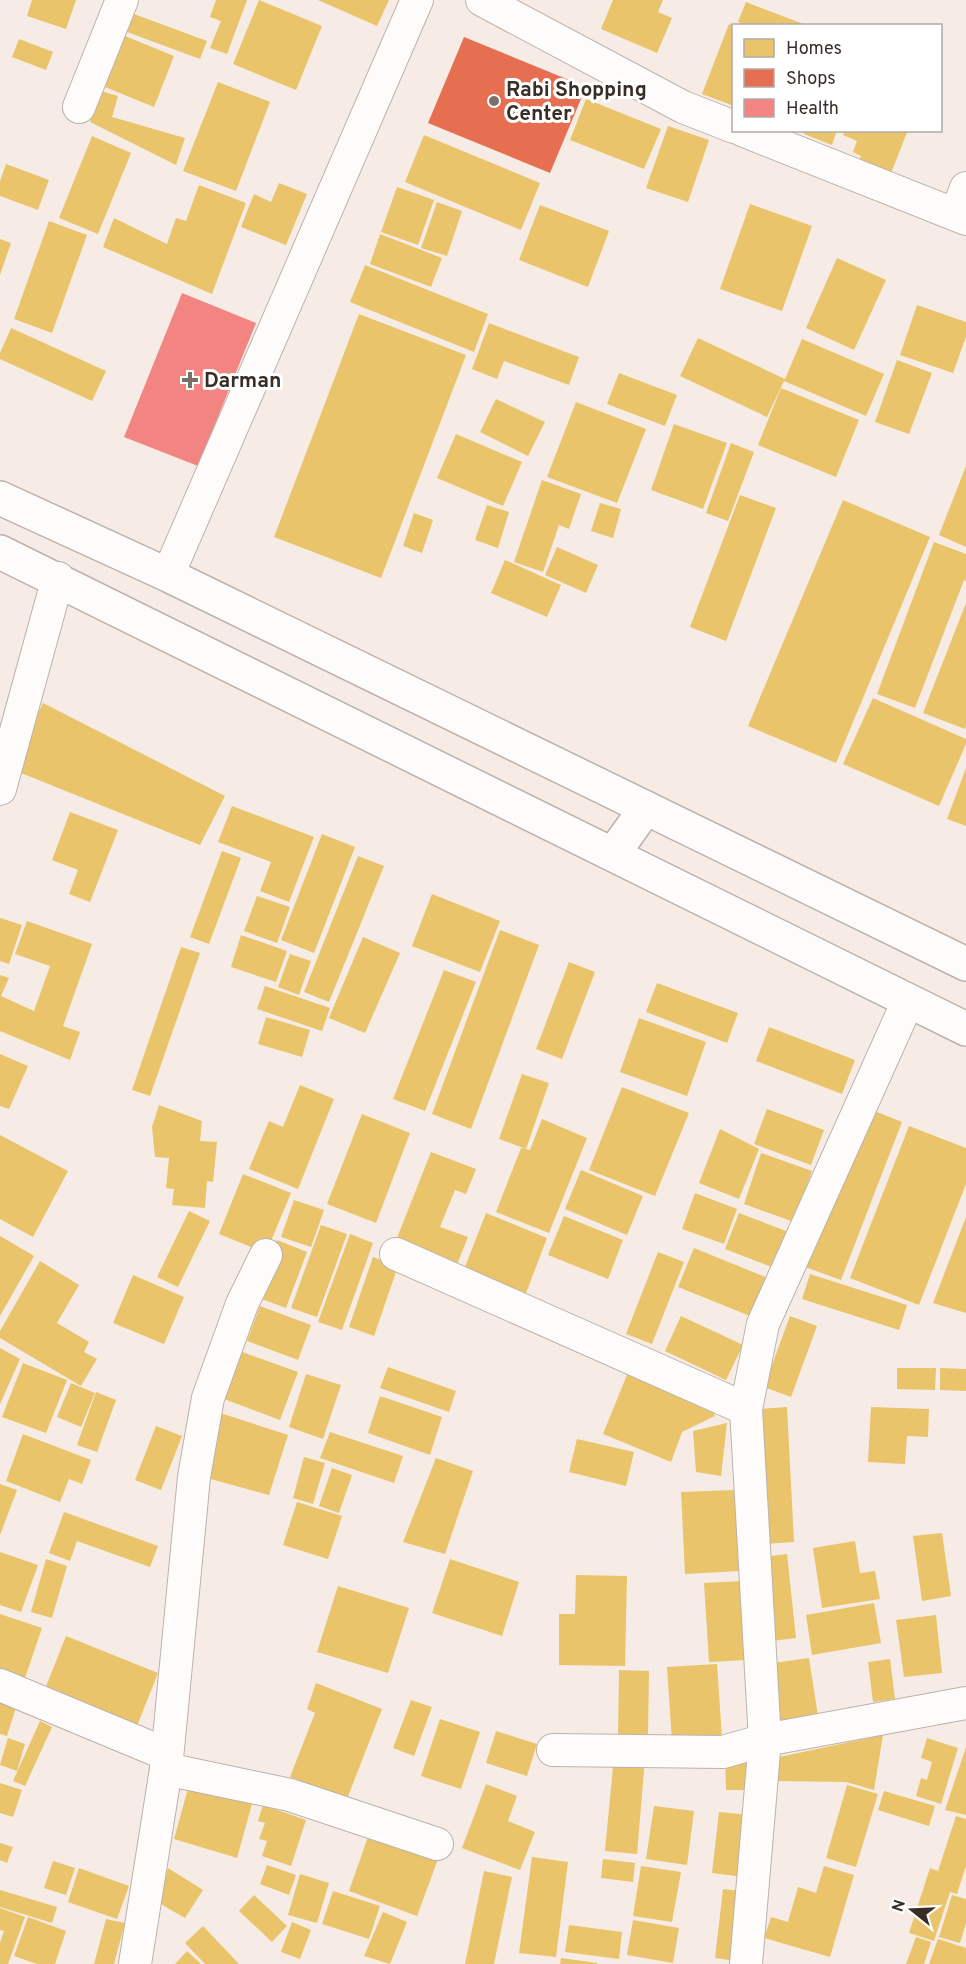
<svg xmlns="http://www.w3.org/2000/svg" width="966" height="1964" font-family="Overpass,sans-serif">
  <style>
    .homes { fill: #e9c46a }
    .shops { fill: #e76f51 }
    .health { fill: #f28482 }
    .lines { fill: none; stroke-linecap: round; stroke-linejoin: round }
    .street-casing { stroke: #bcb2ab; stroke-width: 34 }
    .primary-casing { stroke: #bcb2ab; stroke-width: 36 }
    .street { stroke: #fefcfb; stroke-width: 32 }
    .primary { stroke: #fefcfb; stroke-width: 33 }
    .poi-dot { fill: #7b7069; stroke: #fff; stroke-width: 2 }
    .labels { text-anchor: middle; stroke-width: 6; stroke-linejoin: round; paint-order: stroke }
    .poi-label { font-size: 21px; font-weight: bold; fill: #392e26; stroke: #fff; text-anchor: start }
  </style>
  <rect width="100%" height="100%" fill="#f6ece5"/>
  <!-- homes -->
  <g class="homes">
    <polygon points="32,0 76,0 66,29 27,16"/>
    <polygon points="216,0 247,0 227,54 210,48 221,21 210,17"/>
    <polygon points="259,0 322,26 296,90 233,64"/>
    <polygon points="318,0 389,0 377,26"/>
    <polygon points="613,0 663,0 658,12 672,18 657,53 601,29"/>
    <polygon points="746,2 806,25 806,26 747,26 738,22"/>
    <polygon points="134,14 207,41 200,59 127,32"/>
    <polygon points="729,24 734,26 734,106 702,94"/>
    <polygon points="125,36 174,56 154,107 105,87"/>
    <polygon points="19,39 53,52 46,70 12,57"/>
    <polygon points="218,82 270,102 236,191 183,171"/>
    <polygon points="101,91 118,96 112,117 185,138 176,165 90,122"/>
    <polygon points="586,99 661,129 644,169 570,140"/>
    <polygon points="668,126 709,140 688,202 646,188"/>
    <polygon points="805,130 837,130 832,145 804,134"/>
    <polygon points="845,130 908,130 891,173 859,160 861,156 853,152 857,141 843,135"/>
    <polygon points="424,135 540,183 521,230 405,182"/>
    <polygon points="92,136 131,153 98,234 59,218"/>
    <polygon points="6,164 49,180 38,210 0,196 0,181"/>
    <polygon points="279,183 307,194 286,245 241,227 254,194 271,202"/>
    <polygon points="199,185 246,203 212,294 103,247 114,218 167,244 176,218 186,221"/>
    <polygon points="397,187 434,200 418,245 381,232"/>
    <polygon points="437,202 462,211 447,256 421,248"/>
    <polygon points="750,204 812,226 782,311 720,289"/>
    <polygon points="540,205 609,231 588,287 519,260"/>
    <polygon points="49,221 87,235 52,333 14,319"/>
    <polygon points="380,234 442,258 431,287 370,264"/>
    <polygon points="0,239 11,243 0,275"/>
    <polygon points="837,258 886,280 854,350 806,328"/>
    <polygon points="365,265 488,314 474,352 350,302"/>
    <polygon points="917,305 966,322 966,337 953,373 900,355"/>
    <polygon points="359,314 466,355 381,578 274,537"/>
    <polygon points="489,323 579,357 569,385 504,361 497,379 472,369"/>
    <polygon points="11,328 106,371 92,401 0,359 0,353"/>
    <polygon points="698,338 785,379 802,339 884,374 866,416 784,381 767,417 680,376"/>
    <polygon points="897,360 932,373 909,434 875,422"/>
    <polygon points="619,373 677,395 665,426 607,404"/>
    <polygon points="781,388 859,420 836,477 758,445"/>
    <polygon points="496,399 545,422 528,456 480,432"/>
    <polygon points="576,402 646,429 617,503 547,477"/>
    <polygon points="674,424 727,443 703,509 651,490"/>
    <polygon points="456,434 522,462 503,506 437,478"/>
    <polygon points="731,443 754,452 728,521 706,513"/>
    <polygon points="966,466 966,547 939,535"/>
    <polygon points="542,480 581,494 569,529 559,525 543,572 514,562"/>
    <polygon points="740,495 776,508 726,641 690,627"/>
    <polygon points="843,500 930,537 836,763 748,726"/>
    <polygon points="600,503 621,509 613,538 591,531"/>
    <polygon points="487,505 509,512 498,548 475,540"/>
    <polygon points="414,513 433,520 422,553 403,546"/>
    <polygon points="934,542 966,554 966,581 964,580 915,708 877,694"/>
    <polygon points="557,547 598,565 586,593 545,575"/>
    <polygon points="505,560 561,585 547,617 491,593"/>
    <polygon points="966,603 966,726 965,729 923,713"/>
    <polygon points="873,698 966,739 966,744 939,806 843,764"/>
    <polygon points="43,703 225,796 200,845 11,769"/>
    <polygon points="966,768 966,826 947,819"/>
    <polygon points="232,806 314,837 289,902 260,891 271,862 218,842"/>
    <polygon points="70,812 118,830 90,902 69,894 78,870 52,860"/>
    <polygon points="322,834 355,847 314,953 281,940"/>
    <polygon points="222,851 241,858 209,944 190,937"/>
    <polygon points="358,856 384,866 329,1002 304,992"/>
    <polygon points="432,894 500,921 480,972 412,946"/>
    <polygon points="257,896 290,907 277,943 244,931"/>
    <polygon points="0,918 22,925 9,964 0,961"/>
    <polygon points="27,921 92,944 63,1026 80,1032 70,1060 0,1031 0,975 9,978 1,996 34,1011 50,966 15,954"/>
    <polygon points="500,930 539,945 471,1129 432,1114"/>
    <polygon points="241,935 287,951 276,982 231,967"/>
    <polygon points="363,937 400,953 365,1033 329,1018"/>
    <polygon points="181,947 200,953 150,1096 132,1090"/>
    <polygon points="290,954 311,961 299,995 278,987"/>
    <polygon points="569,962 595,972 562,1059 536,1049"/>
    <polygon points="444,970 476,982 425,1111 393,1099"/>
    <polygon points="657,983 738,1013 727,1043 646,1012"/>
    <polygon points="265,986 330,1008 322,1031 257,1009"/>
    <polygon points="266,1017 310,1030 302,1057 258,1044"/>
    <polygon points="639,1018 706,1042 687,1096 620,1072"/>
    <polygon points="769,1027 855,1060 842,1094 756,1061"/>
    <polygon points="0,1054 28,1066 9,1109 0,1106"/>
    <polygon points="522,1074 549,1083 526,1149 499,1139"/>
    <polygon points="300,1085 334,1099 298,1189 249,1169 269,1121 283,1127"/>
    <polygon points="622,1087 689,1113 655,1196 589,1170"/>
    <polygon points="159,1105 202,1121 200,1141 217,1142 213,1182 207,1181 205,1208 172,1205 174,1189 166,1188 169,1158 155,1157 152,1127"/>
    <polygon points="867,1108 902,1122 841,1280 805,1267"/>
    <polygon points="767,1109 824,1130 811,1165 754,1144"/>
    <polygon points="362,1114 410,1133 376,1223 327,1204"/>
    <polygon points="542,1119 587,1138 549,1233 496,1212 521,1148 530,1150"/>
    <polygon points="909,1126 966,1148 966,1184 919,1305 850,1278"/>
    <polygon points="720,1129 759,1149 739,1199 699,1183"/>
    <polygon points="0,1135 68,1171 33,1237 0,1219"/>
    <polygon points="431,1152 476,1169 466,1194 455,1190 440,1227 468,1237 456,1267 395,1243"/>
    <polygon points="761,1153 812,1171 794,1222 744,1204"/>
    <polygon points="581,1170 643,1196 627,1235 565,1209"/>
    <polygon points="243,1174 291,1193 266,1253 219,1234"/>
    <polygon points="695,1193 737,1209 724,1244 682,1229"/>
    <polygon points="294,1200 324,1210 311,1247 281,1237"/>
    <polygon points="189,1211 210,1221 178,1287 157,1277"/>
    <polygon points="486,1213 547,1238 525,1296 463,1272"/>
    <polygon points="739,1213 791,1233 777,1269 725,1249"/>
    <polygon points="564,1216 623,1240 608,1279 548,1255"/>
    <polygon points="966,1217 966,1313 933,1303"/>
    <polygon points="321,1225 347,1234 317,1317 291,1308"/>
    <polygon points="350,1234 373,1243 342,1330 318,1322"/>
    <polygon points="0,1236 34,1256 0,1316"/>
    <polygon points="277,1240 307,1252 286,1308 256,1297"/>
    <polygon points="694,1248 770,1279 755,1318 678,1287"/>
    <polygon points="658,1252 684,1262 652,1344 626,1334"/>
    <polygon points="373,1257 398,1266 374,1336 349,1327"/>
    <polygon points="40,1261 79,1285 57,1323 89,1342 84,1352 97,1359 81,1386 0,1338 0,1331"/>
    <polygon points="810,1274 907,1305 899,1330 802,1299"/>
    <polygon points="133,1275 184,1297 164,1344 113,1323"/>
    <polygon points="260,1306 311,1325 298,1360 247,1341"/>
    <polygon points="681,1316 743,1345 726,1380 665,1351"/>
    <polygon points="790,1316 817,1326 791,1397 764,1387"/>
    <polygon points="0,1348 20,1359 0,1404"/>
    <polygon points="234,1349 298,1372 280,1420 216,1396"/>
    <polygon points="23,1363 67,1380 46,1433 2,1417"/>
    <polygon points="631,1365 709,1404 715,1416 682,1432 671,1462 603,1434"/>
    <polygon points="388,1367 456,1391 449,1412 380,1388"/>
    <polygon points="897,1368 936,1368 935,1390 897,1389"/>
    <polygon points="940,1368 966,1369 966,1391 940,1390"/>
    <polygon points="306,1374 341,1385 323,1439 289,1427"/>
    <polygon points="71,1383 95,1393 81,1427 57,1417"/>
    <polygon points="96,1392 116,1400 97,1452 77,1445"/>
    <polygon points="380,1396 442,1417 430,1455 368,1433"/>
    <polygon points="787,1407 794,1542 764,1544 757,1409"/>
    <polygon points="871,1407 929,1409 928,1437 907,1436 905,1464 868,1462"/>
    <polygon points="214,1411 288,1435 269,1495 207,1478"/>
    <polygon points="727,1423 721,1476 696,1472 693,1431"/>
    <polygon points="156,1426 182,1436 161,1490 135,1480"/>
    <polygon points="330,1432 403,1456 394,1483 320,1458"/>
    <polygon points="23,1434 91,1460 82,1484 69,1479 60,1502 6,1481"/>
    <polygon points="577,1439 634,1452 626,1486 569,1472"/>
    <polygon points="304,1457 325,1463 313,1504 293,1498"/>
    <polygon points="436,1458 473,1471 445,1554 403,1542"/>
    <polygon points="332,1468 352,1475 339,1513 319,1506"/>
    <polygon points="0,1484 17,1490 0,1535"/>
    <polygon points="736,1490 740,1571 685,1574 681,1492"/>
    <polygon points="297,1502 342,1516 328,1559 283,1545"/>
    <polygon points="64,1512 158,1546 150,1567 77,1541 70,1561 49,1553"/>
    <polygon points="942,1533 951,1596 922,1601 913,1536"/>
    <polygon points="855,1541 860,1573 875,1571 880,1599 822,1608 813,1548"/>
    <polygon points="0,1552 38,1565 21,1612 0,1605"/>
    <polygon points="787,1554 796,1638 772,1641 763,1557"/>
    <polygon points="46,1559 67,1566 52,1618 31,1612"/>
    <polygon points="450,1559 519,1582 502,1636 432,1613"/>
    <polygon points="576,1575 627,1576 625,1666 559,1665 559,1614 575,1614"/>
    <polygon points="742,1581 747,1660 709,1662 704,1583"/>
    <polygon points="338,1586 409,1608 388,1673 317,1652"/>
    <polygon points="874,1603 881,1643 812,1655 806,1615"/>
    <polygon points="0,1614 42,1628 25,1678 0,1670"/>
    <polygon points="936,1615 942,1673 904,1677 896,1620"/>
    <polygon points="66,1636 158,1673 137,1726 45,1689"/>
    <polygon points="809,1658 818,1716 775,1722 766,1664"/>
    <polygon points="890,1659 895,1699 873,1702 868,1662"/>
    <polygon points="717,1664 722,1738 672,1742 667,1667"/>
    <polygon points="619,1670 649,1671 648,1737 618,1736"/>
    <polygon points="316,1683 382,1709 347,1799 290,1777 315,1713 307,1709"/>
    <polygon points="0,1695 18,1701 7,1736 0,1734"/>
    <polygon points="411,1700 432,1707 414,1756 393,1748"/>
    <polygon points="440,1719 480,1732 461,1789 421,1776"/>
    <polygon points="40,1721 52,1727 25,1786 13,1781"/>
    <polygon points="496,1731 537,1744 527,1776 486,1763"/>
    <polygon points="883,1735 874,1790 846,1782 777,1781 779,1757"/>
    <polygon points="8,1738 25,1744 17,1771 0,1765"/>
    <polygon points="927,1738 958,1748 941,1804 916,1796 921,1778 927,1780 932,1762 921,1758"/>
    <polygon points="966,1747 966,1815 945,1810"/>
    <polygon points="614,1756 645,1759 637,1854 605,1851"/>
    <polygon points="725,1757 755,1757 756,1790 726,1790"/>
    <polygon points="0,1783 22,1790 13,1817 0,1813"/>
    <polygon points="486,1784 517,1796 508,1821 535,1832 520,1870 462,1848"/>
    <polygon points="189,1785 252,1804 237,1858 174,1839"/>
    <polygon points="847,1785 878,1794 856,1867 826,1858"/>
    <polygon points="884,1791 935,1806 929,1826 878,1810"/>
    <polygon points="263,1805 306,1820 291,1866 262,1856 267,1841 259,1839 265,1823 258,1821"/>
    <polygon points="654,1806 694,1811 687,1865 646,1859"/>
    <polygon points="719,1812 751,1815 744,1877 712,1873"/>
    <polygon points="956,1816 966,1819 966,1866 957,1894 950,1892 934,1941 909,1933 930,1868 938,1871"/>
    <polygon points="369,1834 438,1859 417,1916 349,1891"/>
    <polygon points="0,1843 13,1847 7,1863 0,1860"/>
    <polygon points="532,1857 568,1862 556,1957 519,1953"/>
    <polygon points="603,1859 635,1863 633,1882 601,1878"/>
    <polygon points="53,1861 75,1868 66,1895 44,1888"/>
    <polygon points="267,1865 296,1875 289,1895 260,1884"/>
    <polygon points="641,1866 681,1872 672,1922 633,1916"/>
    <polygon points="824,1866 854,1875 830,1957 764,1938 771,1917 788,1922 798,1887 816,1893"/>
    <polygon points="79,1868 129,1886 117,1919 68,1902"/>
    <polygon points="168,1868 203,1890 185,1918 159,1903"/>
    <polygon points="484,1871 512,1877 494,1964 465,1964"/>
    <polygon points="300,1874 329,1883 317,1923 288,1915"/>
    <polygon points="723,1889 744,1891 736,1961 715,1958"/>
    <polygon points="0,1890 57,1907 52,1923 0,1907"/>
    <polygon points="333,1891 380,1906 369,1939 322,1924"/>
    <polygon points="254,1895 287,1926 272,1942 239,1911"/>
    <polygon points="952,1895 966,1899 966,1923 960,1943 939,1937"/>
    <polygon points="0,1908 25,1917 8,1964 0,1964 0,1943 4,1931 0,1930"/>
    <polygon points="383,1912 407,1922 390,1964 364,1956"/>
    <polygon points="28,1917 66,1931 55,1964 37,1964 14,1956"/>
    <polygon points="106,1919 125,1923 114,1964 94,1964"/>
    <polygon points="633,1920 679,1928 673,1963 627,1955"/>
    <polygon points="292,1922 311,1930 300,1959 281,1952"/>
    <polygon points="569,1925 622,1932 619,1959 565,1952"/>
    <polygon points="203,1926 239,1964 205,1964 185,1943"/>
    <polygon points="916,1937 931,1942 924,1964 906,1964"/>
    <polygon points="938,1939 966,1948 966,1964 929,1964"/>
    <polygon points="187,1951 201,1964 175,1964"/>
    <polygon points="561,1958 597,1963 597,1964 560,1964"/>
  </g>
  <!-- shops -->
  <polygon class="shops" points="464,37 586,87 550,173 428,123"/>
  <!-- health -->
  <polygon class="health" points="182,293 256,323 198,466 124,437"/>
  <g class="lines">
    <!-- street casing -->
    <g class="street-casing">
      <g id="street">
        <polyline points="482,0 683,107 734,127"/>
        <polyline points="79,107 122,0"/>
        <polyline points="742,130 966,219"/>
        <polyline points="956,214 966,188"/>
        <polyline points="168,575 417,0"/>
        <polyline points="0,789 58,578"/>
        <polyline points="396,1254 746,1409"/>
        <polyline points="0,1685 166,1754"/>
        <polyline points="553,1750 723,1752 765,1740 966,1703"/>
        <polyline points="166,1769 290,1795 437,1844"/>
        <polyline points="135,1964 166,1769 194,1477 208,1398 242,1304 266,1255"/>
        <polyline points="746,1964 765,1740 746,1409 763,1324 908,1001"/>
      </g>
    </g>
    <!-- primary casing -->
    <g class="primary-casing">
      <g id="primary">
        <polyline points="0,498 168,575 966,964"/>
        <polyline points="0,552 966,1029"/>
        <polyline points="613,854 646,808"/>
      </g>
    </g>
    <!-- street -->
    <use href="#street" class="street"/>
    <!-- primary -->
    <use href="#primary" class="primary"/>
  </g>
  <!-- markers -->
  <g class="poi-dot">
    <circle cx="494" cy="101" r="6"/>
    <path d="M187 371h6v6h6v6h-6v6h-6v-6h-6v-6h6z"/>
  </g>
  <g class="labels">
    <!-- poi labels -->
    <g class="poi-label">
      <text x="506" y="96">Rabi Shopping<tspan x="506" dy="24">Center</tspan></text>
      <text x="204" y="387">Darman</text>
    </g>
  </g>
  <!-- legend -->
  <rect x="732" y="24" width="210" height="108" fill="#ffffff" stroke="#b0aba8" stroke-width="1.5"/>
  <rect x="744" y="39" width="30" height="18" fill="#e9c46a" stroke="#b0aba8" stroke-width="1.5"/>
  <text x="786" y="54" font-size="18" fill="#392e26">Homes</text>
  <rect x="744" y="69" width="30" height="18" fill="#e76f51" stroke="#b0aba8" stroke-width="1.5"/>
  <text x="786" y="84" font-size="18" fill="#392e26">Shops</text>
  <rect x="744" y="99" width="30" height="18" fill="#f28482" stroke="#b0aba8" stroke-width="1.5"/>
  <text x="786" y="114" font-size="18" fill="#392e26">Health</text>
  <!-- north arrow -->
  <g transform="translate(912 1910) rotate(288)" stroke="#ffffff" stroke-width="4.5" paint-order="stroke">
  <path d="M0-4.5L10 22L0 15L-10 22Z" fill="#392e26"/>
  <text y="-9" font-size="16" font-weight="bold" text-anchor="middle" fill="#392e26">N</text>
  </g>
</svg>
